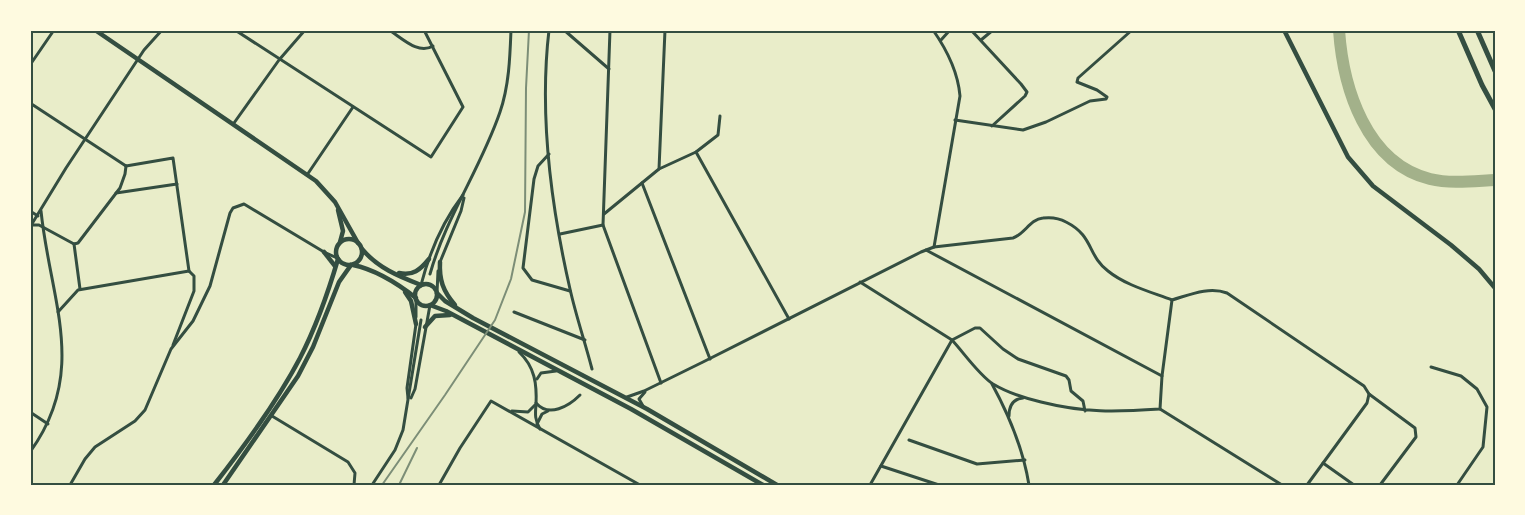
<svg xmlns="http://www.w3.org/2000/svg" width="1525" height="515" font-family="Jost,sans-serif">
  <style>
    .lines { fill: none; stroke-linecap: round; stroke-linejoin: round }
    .river { stroke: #a3b18a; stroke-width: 12 }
    .minor { stroke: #344e41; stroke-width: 3 }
    .secondary { stroke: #344e41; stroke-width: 4.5 }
    .primary { stroke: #344e41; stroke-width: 4.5 }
    .motorway { stroke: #344e41; stroke-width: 5 }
    .rail { stroke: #7c8e77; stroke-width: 2 }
    .neatline { fill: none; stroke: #344e41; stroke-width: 2 }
  </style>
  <rect width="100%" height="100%" fill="#e9edc9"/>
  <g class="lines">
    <!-- river -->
    <path class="river" d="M1339 30C1343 88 1366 163 1430 179 1451 184 1474 181 1495 180"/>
    <!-- minor -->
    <g class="minor">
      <polyline points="235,30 431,157 463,107 424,30"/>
      <path d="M389 30C402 38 418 55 433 46"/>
      <path d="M549 30C539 115 551 206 570 289 576 316 585 342 592 369"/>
      <polyline points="564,30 609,69"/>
      <polyline points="610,30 603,225 661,383"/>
      <path d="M933 30C947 50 958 72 960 96L934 247"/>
      <polyline points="971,30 1021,84 1027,92 1025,96 992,126"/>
      <polyline points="941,40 950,30"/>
      <polyline points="981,40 993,30"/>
      <polyline points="30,65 54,30"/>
      <polyline points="30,103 126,166"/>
      <polyline points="955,120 1023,130 1046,122 1090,101 1106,99 1107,97 1097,90 1077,82 1078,78 1132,30"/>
      <polyline points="234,123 279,60 305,30"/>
      <polyline points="696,152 789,319"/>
      <polyline points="549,154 538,166 534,179 523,268 532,280 570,291"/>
      <polyline points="126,166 173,158 189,271"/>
      <polyline points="659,169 696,152 718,135 720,116"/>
      <polyline points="307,175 353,107"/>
      <polyline points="642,183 710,359"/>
      <polyline points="116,193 177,184"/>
      <polyline points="30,211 38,216"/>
      <polyline points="604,214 659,169 665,30"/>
      <polyline points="33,225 39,225 74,244 78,243 120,188 125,174 126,166"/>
      <polyline points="30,227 66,168 144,50 162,30"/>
      <polyline points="560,234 603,225"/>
      <polyline points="74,244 80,289"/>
      <path d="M926 250 1162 376 1160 409C1115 412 1085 413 1041 402 1024 398 1008 393 993 384 979 375 964 353 952 340L975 328H980L1003 349 1018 359 1066 376 1069 380 1071 391 1083 401 1085 411"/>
      <polyline points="440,262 461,211 464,198"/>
      <path d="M430 274C446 217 481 168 500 112 509 86 510 57 511 30"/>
      <polyline points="860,282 952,340 870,485"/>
      <path d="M421 285C429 254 443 221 463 195"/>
      <polyline points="437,293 438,271"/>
      <polyline points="416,298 416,317"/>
      <polyline points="58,312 78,290 189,271 194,276 194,291 173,345"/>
      <polyline points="514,312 585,340"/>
      <path d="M519 352C535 367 537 384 536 405 535 415 535 420 540 429"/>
      <polyline points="1431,367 1461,376 1477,389 1487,407 1483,447 1457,485"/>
      <path d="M1162 376 1172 300C1189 295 1209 286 1227 293L1364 386 1369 394 1367 403 1307 485"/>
      <polyline points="537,379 541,373 556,371"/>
      <path d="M992 384C1010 417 1023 448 1029 485"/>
      <polyline points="1369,394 1415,428 1416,437 1380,485"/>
      <path d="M627 397 644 391 703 362 921 252 934 247 1013 238C1025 234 1030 219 1043 218 1051 217 1059 218 1066 222 1094 236 1087 255 1108 271 1125 285 1151 292 1172 300"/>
      <polyline points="408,398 407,388 416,324"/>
      <polyline points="411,398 415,389 430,305"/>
      <path d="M536 403C549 418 569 406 580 395"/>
      <polyline points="643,406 639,399 645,392"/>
      <polyline points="1160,409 1282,485"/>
      <polyline points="512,411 528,412 535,405"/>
      <polyline points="30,412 48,424"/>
      <polyline points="272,416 348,462 355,473 354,485"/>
      <path d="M1009 416C1009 406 1013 399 1023 398"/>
      <polyline points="537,424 542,414 548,411"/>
      <polyline points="909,440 977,464 1025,460"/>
      <path d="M30 452C89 371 50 300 41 211"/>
      <polyline points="1323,463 1354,485"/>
      <polyline points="881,466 939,485"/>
      <polyline points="70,485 85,459 95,447 135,421 145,410 171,349 193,321 210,286 230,213 233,208 244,204 324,252 337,258"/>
      <polyline points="372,485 395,450 403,430 421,320"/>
      <polyline points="439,485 460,448 491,401 640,485"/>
    </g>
    <!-- secondary -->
    <g class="secondary">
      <polyline points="1284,30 1348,157 1373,186 1451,245 1479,269 1495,288"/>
      <polyline points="324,252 335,266"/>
      <path d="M214 485C243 448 278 400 300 358 316 327 328 293 338 259"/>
      <polyline points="223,485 298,376 313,347 339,282 351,265"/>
    </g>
    <!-- primary -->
    <g class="primary">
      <polyline points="95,30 316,181 335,202 358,243"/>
      <polyline points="338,210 343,231 340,242"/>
      <circle cx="349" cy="252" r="13"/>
      <path d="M362 249C378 268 398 276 421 285"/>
      <path d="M440 262C439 280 443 291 455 305"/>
      <path d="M353 265C377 270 397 283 416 298"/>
      <path d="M399 273C413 276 420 270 429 259"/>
      <circle cx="426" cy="295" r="11"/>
      <polyline points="405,292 411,301 416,324"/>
      <polyline points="437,293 445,301 473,318 647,409 777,485"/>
      <polyline points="430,305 446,311 631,409 763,485"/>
      <polyline points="425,327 435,316 450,315"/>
    </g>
    <!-- motorway -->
    <g class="motorway">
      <polyline points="1458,30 1482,85 1495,109"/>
      <polyline points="1477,30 1495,71"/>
    </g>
    <!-- rail -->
    <g class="rail">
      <polyline points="382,485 445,395 495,320 511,279 525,212 526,88 529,30"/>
      <polyline points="399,485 417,448"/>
    </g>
  </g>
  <!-- border -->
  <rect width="1525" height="515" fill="none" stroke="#fefae0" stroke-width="63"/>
  <rect x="32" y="32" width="1462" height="452" class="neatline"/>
</svg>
